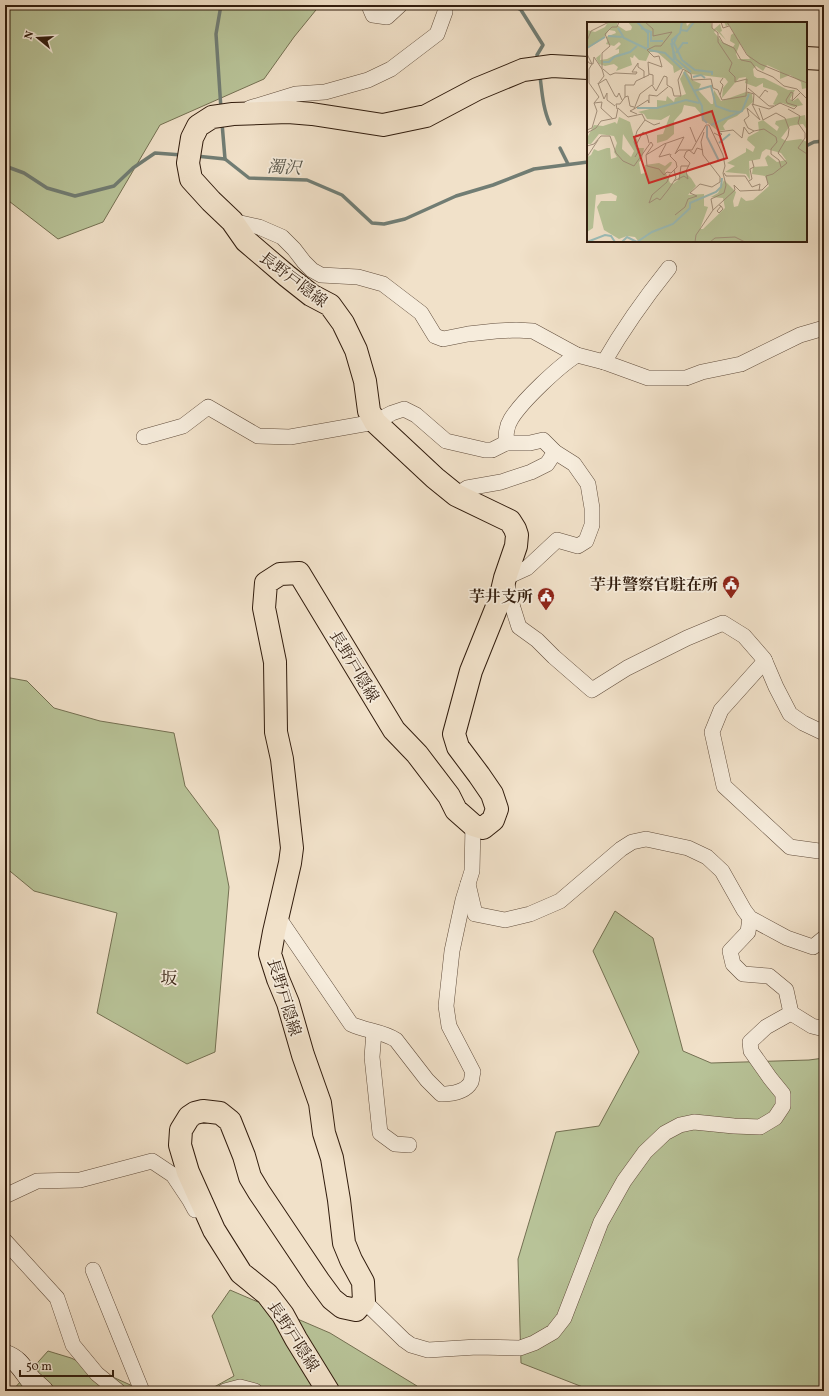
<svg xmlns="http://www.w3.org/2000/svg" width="829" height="1396" font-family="Vollkorn,'Noto Serif JP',serif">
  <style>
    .green { fill: #b8c398; stroke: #747052 }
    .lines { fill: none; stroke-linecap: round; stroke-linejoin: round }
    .stream { stroke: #717d74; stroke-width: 3.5 }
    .minor-casing { stroke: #614d3c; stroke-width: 16 }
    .secondary-casing { stroke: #311c0d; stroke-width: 22 }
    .primary-casing { stroke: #311c0d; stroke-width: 24 }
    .minor { stroke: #f6ecdc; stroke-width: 15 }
    .secondary { stroke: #f6ecdc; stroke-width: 21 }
    .primary { stroke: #f1e1c9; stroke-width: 22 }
    .labels { text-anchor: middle; stroke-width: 3.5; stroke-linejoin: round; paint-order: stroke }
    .street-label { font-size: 16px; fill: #311c0d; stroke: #f6ecdc }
    .poi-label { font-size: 16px; font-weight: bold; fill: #311c0d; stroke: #f6ecdc; text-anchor: end }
    .water-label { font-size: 17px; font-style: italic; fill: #565449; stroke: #f6ecdc }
    .neighbourhood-label { font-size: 17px; fill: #311c0d; stroke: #f6ecdc }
    .inset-river { fill: none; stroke: #9bbdb9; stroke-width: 2 }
    .inset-road { fill: none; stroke: #a4927e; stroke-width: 1 }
    .view { fill: #d62828; fill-opacity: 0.15; stroke: #d62828; stroke-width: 2 }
    .inset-edge { fill: none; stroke: #311c0d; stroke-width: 2 }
  </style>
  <rect width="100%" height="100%" fill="#f1e1c9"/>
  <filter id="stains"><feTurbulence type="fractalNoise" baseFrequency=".005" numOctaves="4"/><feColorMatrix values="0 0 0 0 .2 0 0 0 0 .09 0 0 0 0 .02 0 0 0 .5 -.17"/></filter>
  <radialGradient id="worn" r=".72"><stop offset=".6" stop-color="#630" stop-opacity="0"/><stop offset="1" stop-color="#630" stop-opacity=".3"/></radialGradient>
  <!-- green -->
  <g class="green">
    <polygon points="5,5 320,5 294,37 264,79 160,125 103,222 58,239 5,198"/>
    <polygon points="5,677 27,681 54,708 100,721 174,733 185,786 218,830 229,887 215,1052 187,1064 97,1013 117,913 34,891 5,867"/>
    <polygon points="615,911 653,938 683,1051 711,1063 809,1060 824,1058 824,1391 593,1391 521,1363 518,1259 556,1132 599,1126 639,1052 593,951"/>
    <polygon points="230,1290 330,1333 417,1386 417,1391 207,1391 234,1376 212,1316"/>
    <polygon points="48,1351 71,1358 137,1388 195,1391 12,1391"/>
  </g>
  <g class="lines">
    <!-- stream -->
    <g class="stream">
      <polyline points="513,5 521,10 543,45 537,55 538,60"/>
      <path d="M540 76C542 92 543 109 550 124"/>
      <polyline points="221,109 216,34 221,5"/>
      <polyline points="222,123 225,159"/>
      <polyline points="806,146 814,142 824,141"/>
      <polyline points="560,148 568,164"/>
      <polyline points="196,156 225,159 249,178 307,180 342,195 372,223 384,224 405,219 456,196 493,185 534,169 588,162"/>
      <polyline points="5,166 24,173 47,188 75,196 114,186 133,168 155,153 182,155"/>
    </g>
    <!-- minor casing -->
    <g class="minor-casing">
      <g id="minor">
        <polyline points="370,5 370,8 373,15 387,17 400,5"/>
        <polyline points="250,108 296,94 325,92 368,80 391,69 437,34 445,12 445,5"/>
        <polyline points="232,221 259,227 282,237 294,249 304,262 312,270 321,275 358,277 383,284 421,313 435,336 443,339 468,334 496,331 516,330 533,331 577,355 604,362 648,378 686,378 702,372 741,364 800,335 824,328"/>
        <path d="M577 355C559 366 522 401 511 419 506 427 506 435 506 443H530L543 440 555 452 574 464 588 484 592 508V525L586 541 578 546 557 540 527 568 505 578 513 608 519 627 537 640 554 657 592 690 627 668 687 638 723 623 744 636 764 659 776 687 790 714 803 723 824 733"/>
        <path d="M604 362C623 329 645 298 669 268"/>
        <polyline points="144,437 183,426 208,407 258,436 290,437 375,422 392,413 404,409 416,415 446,441 485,450 492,450 506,443"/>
        <polyline points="456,495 467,488 501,482 531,472 547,464 555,452"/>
        <polyline points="765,661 721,710 712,732 724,786 790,847 819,851 824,851"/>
        <polyline points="468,884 475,914 505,920 530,914 560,901 621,849 632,842 646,839 688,848 707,857 722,871 744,910 750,918 787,938 813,947 824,938"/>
        <path d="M278 917 351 1024C365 1031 382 1031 396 1040L427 1080 441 1094C451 1094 465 1093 471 1082 472 1079 472 1075 473 1072L449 1026 446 1006 452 951 463 900 472 871 473 825"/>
        <polyline points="791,1013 812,1026 824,1029"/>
        <polyline points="374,1032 372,1057 380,1133 395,1144 409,1145"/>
        <polyline points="5,1196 37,1181 80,1180 152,1161 173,1175 189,1199 195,1210"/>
        <polyline points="5,1241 57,1298 73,1345 97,1374 118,1391"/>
        <polyline points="93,1270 142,1391"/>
        <polyline points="364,1301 404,1340 411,1345 428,1350 477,1347 520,1348 534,1343 553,1332 564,1318 601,1222 624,1181 645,1152 665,1133 680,1125 694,1122 734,1126 760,1127 775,1118 783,1106 783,1094 770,1078 751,1051 750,1042 766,1027 791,1013 786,990 769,976 743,974 733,964 730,951 748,932 750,918"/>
        <polyline points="225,1391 240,1387 255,1391"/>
      </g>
    </g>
    <!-- secondary casing -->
    <g class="secondary-casing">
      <path id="secondary" d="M5 1355C19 1360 23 1370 31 1380 35 1384 39 1387 43 1391"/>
    </g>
    <!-- primary casing -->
    <g class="primary-casing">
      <g id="primary">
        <polyline points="806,58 824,59"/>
        <polyline points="328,1391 296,1339 283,1315 267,1294 241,1273 214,1230 188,1172 180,1145 181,1130 189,1117 195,1113 203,1111 220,1113 230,1121 244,1156 250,1177 259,1192 318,1280 332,1299 342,1307 356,1310 364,1301 363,1282 351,1260 344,1243 339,1200 332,1158 324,1133 320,1103 303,1055 288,1003 278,979 270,954 274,932 290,863 292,848 282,759 276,732 275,662 264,608 266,583 280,574 299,573 394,730 417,754 449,796 456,810 473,825 483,828 493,820 497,809 492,794 479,775 458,747 454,734 471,671 500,599 505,578 516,546 517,535 515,529 510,521 456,495 435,478 375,422 369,411 365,381 356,350 343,323 330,305 311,295 287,276 246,241 232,221 211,201 191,179 188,163 192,138 198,126 212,117 233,114 288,112 312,114 383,125 426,116 477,89 523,70 552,66 588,68"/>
      </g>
    </g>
    <!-- minor -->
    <use href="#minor" class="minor"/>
    <!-- secondary -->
    <use href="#secondary" class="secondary"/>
    <!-- primary -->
    <use href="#primary" class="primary"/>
  </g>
  <!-- icons -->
  <defs>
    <g id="civic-pin" transform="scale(0.9)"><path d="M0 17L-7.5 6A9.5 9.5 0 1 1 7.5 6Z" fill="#8f2418" stroke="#f6ecdc"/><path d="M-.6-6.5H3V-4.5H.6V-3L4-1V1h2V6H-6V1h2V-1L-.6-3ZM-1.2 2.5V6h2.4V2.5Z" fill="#fff"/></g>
  </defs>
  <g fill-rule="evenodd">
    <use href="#civic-pin" x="731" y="584"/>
    <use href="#civic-pin" x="546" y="596"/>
  </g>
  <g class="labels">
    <!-- street labels -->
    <g class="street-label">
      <text transform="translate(294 279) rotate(37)" y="6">長野戸隠線</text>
      <text transform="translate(355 666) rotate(59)" y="6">長野戸隠線</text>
      <text transform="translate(285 997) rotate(73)" y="6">長野戸隠線</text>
      <text transform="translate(294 1336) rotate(57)" y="6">長野戸隠線</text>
    </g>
    <!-- poi labels -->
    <g class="poi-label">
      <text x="718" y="590">芋井警察官駐在所</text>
      <text x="533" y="602">芋井支所</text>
    </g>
    <!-- water labels -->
    <g class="water-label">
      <text transform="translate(284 167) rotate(3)" y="6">濁沢</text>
    </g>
    <!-- neighbourhood labels -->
    <g class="neighbourhood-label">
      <text x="169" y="984">坂</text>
    </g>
  </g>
  <!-- overview -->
  <g transform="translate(587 22)">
    <rect width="220" height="220" fill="#f1e1c9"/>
    <path d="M21 0H31L30 3 39 9 44 8 45 5 41 0H99L100 4 104 0H124L126 8 133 2 135 9 133 10 139 18 129 8 127 10 135 20 146 25 148 22 143 19 144 13 147 11 142 3 139 4 137 0H220V66L215 67 214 60 203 53 193 57V49L180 43 176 49 169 44 166 47 167 54 170 56H177L201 68H208L203 77 206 79 211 76 216 83 207 85 195 81 188 83 186 82 191 72 189 69 176 65V61L169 65 158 61 159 55 152 56 135 76 136 66 141 60 138 56 104 52 96 46 87 51 86 44 70 30H63L59 39 52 38 47 33 46 36 43 35 45 43 29 49 31 45 27 42 18 44 12 42 9 36 14 32 13 38 20 37 32 31V27L28 28 34 22 32 20 27 24 19 22 21 18 19 15 29 11 28 9 22 8 17 16 0 27V8L8 10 18 5ZM153 21 163 37H151L149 32ZM98 48 105 58 114 62 111 68 124 82H126L127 68 134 79 159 70 165 72 166 80 150 94 141 98 136 104 138 108 131 109 121 101 115 99 114 92 108 85 97 83 95 90 87 99V112L80 118 70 121V113L76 112 83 93 74 98 60 97 57 92 51 90 70 85V78L79 79 80 74 87 80 88 76 99 72 93 57ZM218 93 220 108 216 102 208 103 203 104 194 116 199 119 214 117 220 120V220H52L48 215 40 214 32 217 17 208 10 185 14 179H29L30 174 24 171 9 173 6 206 0 210V135L4 133 7 127 11 129 20 126H23L24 137 30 135 27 130 30 121 27 114 12 112 4 122H0V116L7 103 16 104 28 100 30 102 32 95 43 100 47 115 50 117 51 126H57L55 138 52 140 54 152 58 151V143L72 141 78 144 83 140H85L84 143 78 149 83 161 86 162 91 158 93 151 98 150 104 156 109 164 101 173 117 172V184L121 185 113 207H116L138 186 136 176 124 175 131 171 137 158 149 170 146 179 147 185 151 184 154 175 159 179 166 178 182 164 178 154 165 152 166 145 181 144 178 136 181 133 190 140 199 138 194 131 179 127 175 130 173 137 162 139 163 158 159 152 138 150 148 144 140 141 159 130V126L166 130 168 125 160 118 161 115 172 109 171 100 176 98 190 109 192 105 188 102 189 99ZM36 112 47 129 44 135 35 127Z" fill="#b8c398" fill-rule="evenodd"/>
    <path class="inset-river" d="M50 0 61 11V26M31 6 37 16 60 27M54 6 64 10V19H76M94 8 100 9 107 0M21 14 36 15M90 14 87 21 95 38 108 48 125 50V53M84 21 89 37 104 50M0 26 18 15M62 28 78 31 95 47M89 31 96 21H101M87 38 85 18 93 11 95 0M16 40H22L27 35 43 30 50 24M97 50 115 84 116 97 120 101M106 55 114 53 118 56M107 69 124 64 129 84 143 89 153 90M50 86H70L99 78 112 81M124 103 155 89 162 72M120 104V115L132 139M132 121 143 112M0 220 18 213 24 214 28 220M35 220 40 215 50 220M50 220 65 210 86 202 103 186V181L129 170 134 165 135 156"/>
    <path class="inset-road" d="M134 0 136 6 142 4M140 0 160 33 173 42 220 61M132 14 136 21 147 26 154 38 164 40 170 48 186 55 197 64 210 67 220 77M0 19 4 9 22 0M0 32 5 42 2 47V61L12 75 7 81 10 89 5 106 0 108M0 38 2 41 6 42 7 35 15 47 17 54 11 62 19 57 28 74 30 75 32 71 35 78M15 47V31L23 24 18 12 25 5H30L32 0M16 47 23 53 28 51 49 52 50 50H45L51 41V45L57 49V56M62 52 66 53V63M11 61 17 77 20 71V78L28 84M161 66 182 84H187M160 70 167 72 166 83M133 73 136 63 133 60 136 56M38 75 41 74 43 84 47 85M172 76 178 68 181 70M7 81 15 80 14 86 26 97M30 87 29 82H33L38 75V63H47L49 59 62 53 61 40 75 45 72 34 67 35 60 28 68 24H74L85 10 66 14V7L58 0M47 87 61 78 62 81V73L70 74 81 65M201 87 213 94 211 101 218 111V116L211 126 220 132M50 92 43 89 47 87 53 72 65 63 69 69 77 54 80 55V63L85 66 87 74H94L91 58 96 47 104 52 105 58 124 57 126 66 131 68 135 78 159 74 160 57 148 60V55L142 49 145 41 131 20V11L125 6V0M58 98 67 103 73 101M103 105 109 120M167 109 177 107 189 115 190 120 184 127V132L192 138 194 145M0 111 9 106 14 99 29 96 31 86 41 95 55 92 58 98 50 109 47 120 51 130 48 135M127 111 133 114 135 112 131 110 146 108 155 116 157 105 162 112 167 109 161 106 157 98 162 94 160 86 173 98 165 82 182 87 193 81 207 87 210 84 200 81 199 78 204 70 206 71 205 79 213 71M79 122 72 135 83 132M49 123 56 110 60 113 62 121M0 124 7 122 14 114H23L29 131 36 139 47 144 64 120 66 123 59 133 77 122 97 115 88 132 92 128H105L119 103H122L136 133 138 144 136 151 139 163 137 171 124 177 126 188 109 213 108 220M59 133 60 144 72 147 77 153 80 150 84 151 90 145 89 140 83 134 84 132M0 135 11 118M137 151 139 154H158L165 165 173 162 172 169M83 152 80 160 65 173 62 181 70 176 73 178 81 168 89 156 87 148M92 158 94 144H102M87 159 97 154 101 157 99 149 103 141 97 135 99 130 102 128 107 132 110 126 116 128M162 159 165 157 163 147 167 145 165 138M132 183 134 184 136 187 132 191 130 189 134 184M126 188 148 168 147 163 153 169 175 168 181 162 179 154 186 152 200 141 191 131 201 114 202 107 198 96 189 91 176 98 172 86M88 193 98 185 101 177 110 174 103 171 113 162 125 165 133 160V155L116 133 114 120 117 110M123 220 128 216 148 215 158 220"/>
    <path class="view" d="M125 89 140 136 62 161 47 115Z"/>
    <rect width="220" height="220" class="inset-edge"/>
  </g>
  <!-- margin -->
  <rect width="829" height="1396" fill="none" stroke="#f1e1c9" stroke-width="20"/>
  <rect x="6" y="6" width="817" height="1384" fill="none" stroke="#311c0d" stroke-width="2"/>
  <rect x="10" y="10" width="809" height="1376" fill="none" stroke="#311c0d"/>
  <!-- north arrow -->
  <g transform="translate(38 38) rotate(288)" stroke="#f6ecdc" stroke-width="3" paint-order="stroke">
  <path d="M0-3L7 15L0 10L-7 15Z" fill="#311c0d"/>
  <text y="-6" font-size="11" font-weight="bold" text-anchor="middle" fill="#311c0d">N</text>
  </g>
  <!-- scale -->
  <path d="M20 1370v6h93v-6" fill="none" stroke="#311c0d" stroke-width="2"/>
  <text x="26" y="1370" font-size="12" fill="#311c0d" stroke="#f6ecdc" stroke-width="3" paint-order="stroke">50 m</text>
  <rect width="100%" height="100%" filter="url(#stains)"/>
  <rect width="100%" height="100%" fill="url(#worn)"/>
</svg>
